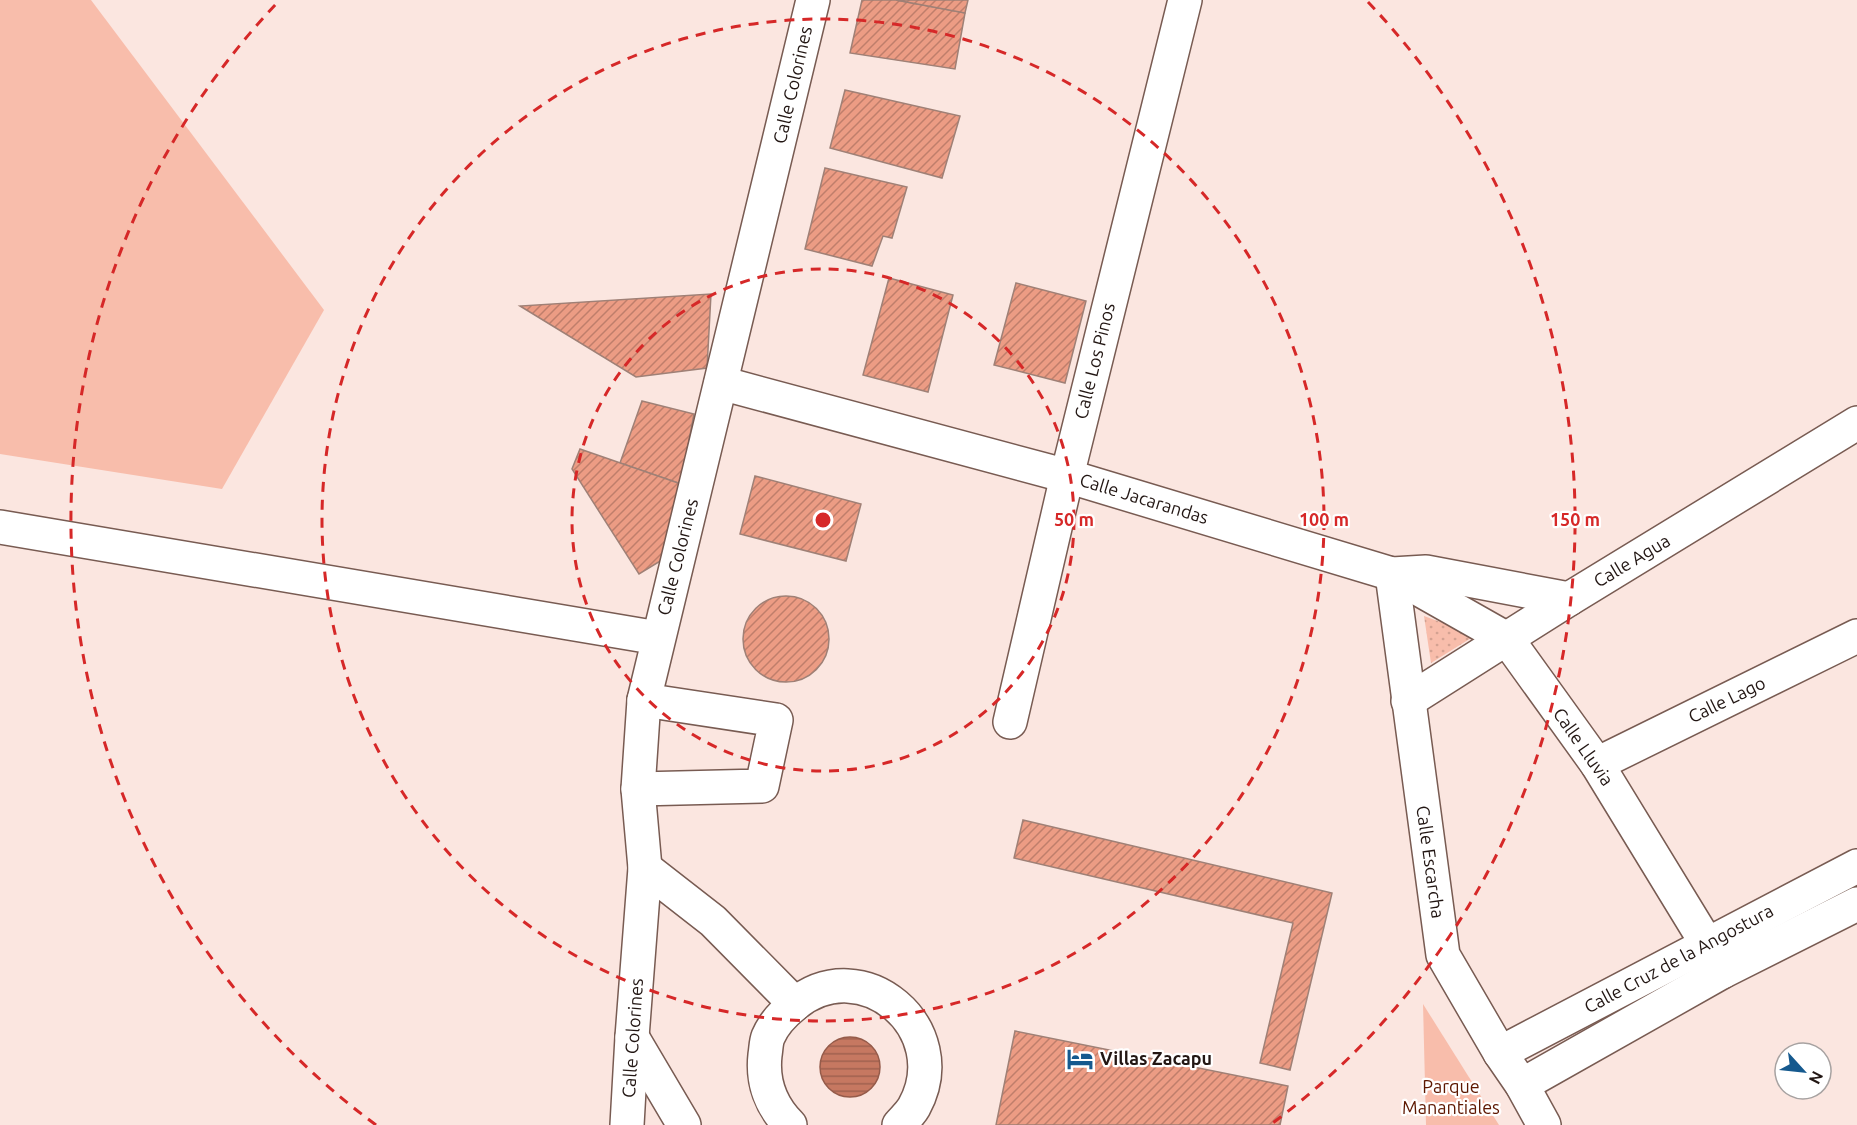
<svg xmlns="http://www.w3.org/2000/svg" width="1857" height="1125" font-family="Ubuntu,sans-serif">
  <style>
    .green { fill: #f8bdab }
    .garden { fill: url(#garden-dots) }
    .water { fill: url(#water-rules); stroke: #955b4a; stroke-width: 1.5 }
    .building { fill: url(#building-hatch); stroke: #9f8076; stroke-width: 1.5 }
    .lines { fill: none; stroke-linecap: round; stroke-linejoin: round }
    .minor-casing { stroke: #785b52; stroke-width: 36 }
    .major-casing { stroke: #785b52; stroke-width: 36 }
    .minor { stroke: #fff; stroke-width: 33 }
    .major { stroke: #fff; stroke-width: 33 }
    .ring { fill: none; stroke: #d62828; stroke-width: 3; stroke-dasharray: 10 8 }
    .labels { text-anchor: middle; stroke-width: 4.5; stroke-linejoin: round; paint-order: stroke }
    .street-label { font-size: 18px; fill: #221613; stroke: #fff }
    .poi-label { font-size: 18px; font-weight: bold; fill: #221613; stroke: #fff; text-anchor: start }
    .park-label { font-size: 18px; fill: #5d1700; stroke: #fff }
    .centre { fill: #d62828; stroke: #fff; stroke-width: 3 }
    .ring-label { font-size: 18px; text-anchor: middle; font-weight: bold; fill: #d62828; stroke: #fff; stroke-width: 4.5; stroke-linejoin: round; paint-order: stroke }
  </style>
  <defs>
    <pattern id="garden-dots" width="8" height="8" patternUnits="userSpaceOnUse" patternTransform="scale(1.5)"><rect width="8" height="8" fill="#f8bdab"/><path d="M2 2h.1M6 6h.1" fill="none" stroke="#d4a292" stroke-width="1.8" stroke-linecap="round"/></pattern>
    <pattern id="water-rules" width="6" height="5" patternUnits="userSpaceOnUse" patternTransform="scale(1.5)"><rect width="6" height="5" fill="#c67861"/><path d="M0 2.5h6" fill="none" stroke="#a0614f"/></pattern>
    <pattern id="building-hatch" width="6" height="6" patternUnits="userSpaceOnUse" patternTransform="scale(1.5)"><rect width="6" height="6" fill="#ec9c84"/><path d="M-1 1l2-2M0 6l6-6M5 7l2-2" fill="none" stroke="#bf7e6b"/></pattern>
  </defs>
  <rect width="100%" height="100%" fill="#fbe6e0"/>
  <!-- green -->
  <g class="green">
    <polygon points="0,0 91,0 324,310 222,489 0,454"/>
    <polygon points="1423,1004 1499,1125 1426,1125"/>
  </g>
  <!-- garden -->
  <polygon class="garden" points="1424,616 1476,635 1431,663"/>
  <!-- water -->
  <circle class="water" cx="850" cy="1067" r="30"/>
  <!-- building -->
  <g class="building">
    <polygon points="862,0 896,0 965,13 955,69 850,53"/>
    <polygon points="896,0 968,0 965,13"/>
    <polygon points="845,90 960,116 942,178 830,148"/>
    <polygon points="825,168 907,187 892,238 883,236 872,266 805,249"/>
    <polygon points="889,278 953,295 928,392 863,375"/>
    <polygon points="1016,283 1086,301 1065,383 994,365"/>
    <polygon points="711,294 707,368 636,377 520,306"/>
    <polygon points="642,401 694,414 681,484 620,463"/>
    <polygon points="580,449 681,484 662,560 639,574 572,469"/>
    <polygon points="755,476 861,504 846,561 740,534"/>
    <circle cx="786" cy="639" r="43"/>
    <polygon points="1023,820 1332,893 1290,1070 1260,1063 1293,923 1014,858"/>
    <polygon points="1015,1031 1288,1086 1280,1125 996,1125"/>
  </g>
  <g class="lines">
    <!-- minor casing -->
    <g class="minor-casing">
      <g id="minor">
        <polyline points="721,383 1067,476 1392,574 1426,572 1569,599"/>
        <polyline points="0,527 658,638"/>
        <polyline points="1392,574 1443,955 1500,1053 1522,1085 1544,1125"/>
        <polyline points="1394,575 1507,639 1597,764 1707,944 1722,972"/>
        <polyline points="1408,701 1569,599 1857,423"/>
        <polyline points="1010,722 1067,476 1185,0"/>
        <polyline points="1597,764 1857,636"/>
        <polyline points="638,789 762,786 776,720 644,700"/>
        <polyline points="645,868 713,921 795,1004"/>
        <polyline points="632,1037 684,1125"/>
        <polyline points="1500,1053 1857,866"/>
        <polyline points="1522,1085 1722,972 1857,904"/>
        <path d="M790 1125C771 1106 762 1082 765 1055 766 1049 766 1042 768 1037 773 1025 784 1013 794 1005 862 948 957 1029 914 1107 910 1114 904 1119 899 1125"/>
      </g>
    </g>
    <!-- major casing -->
    <g class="major-casing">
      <polyline id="major" points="627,1125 632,1037 645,868 638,789 644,700 813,0"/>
    </g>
    <!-- minor -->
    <use href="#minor" class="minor"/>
    <!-- major -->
    <use href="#major" class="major"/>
  </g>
  <!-- distance rings -->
  <g class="ring">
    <circle cx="823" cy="520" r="251"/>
    <circle cx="823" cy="520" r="501"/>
    <path d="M376 1125A752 752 0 0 1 278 2M1368 2A752 752 0 0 1 1270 1125"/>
  </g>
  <!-- icons -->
  <defs>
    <g id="hotel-bare" transform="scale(2.07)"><path d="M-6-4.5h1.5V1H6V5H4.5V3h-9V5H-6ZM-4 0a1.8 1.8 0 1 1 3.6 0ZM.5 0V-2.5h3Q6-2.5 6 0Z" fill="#15598e" stroke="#fff" stroke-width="2.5" paint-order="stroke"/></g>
  </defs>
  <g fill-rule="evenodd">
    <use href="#hotel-bare" x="1080" y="1059"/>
  </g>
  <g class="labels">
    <!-- street labels -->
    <g class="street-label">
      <text transform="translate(793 85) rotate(-77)" y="6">Calle Colorines</text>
      <text transform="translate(1095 361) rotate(-76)" y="6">Calle Los Pinos</text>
      <text transform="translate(1144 499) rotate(17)" y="6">Calle Jacarandas</text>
      <text transform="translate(678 557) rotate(-76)" y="6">Calle Colorines</text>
      <text transform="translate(1632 561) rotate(-31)" y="6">Calle Agua</text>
      <text transform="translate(1727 700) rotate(-26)" y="6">Calle Lago</text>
      <text transform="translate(1583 747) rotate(55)" y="6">Calle Lluvia</text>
      <text transform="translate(1430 862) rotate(82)" y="6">Calle Escarcha</text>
      <text transform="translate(1679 959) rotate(-28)" y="6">Calle Cruz de la Angostura</text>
      <text transform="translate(633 1038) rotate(-86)" y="6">Calle Colorines</text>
    </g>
    <!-- poi labels -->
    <g class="poi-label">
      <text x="1100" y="1065">Villas Zacapu</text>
    </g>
    <!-- park labels -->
    <g class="park-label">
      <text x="1451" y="1093">Parque<tspan x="1451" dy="21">Manantiales</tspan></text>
    </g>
  </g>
  <circle cx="823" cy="520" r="9" class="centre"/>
  <g class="ring-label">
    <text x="1074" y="526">50 m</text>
    <text x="1324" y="526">100 m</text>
    <text x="1575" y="526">150 m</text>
  </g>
  <!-- north arrow -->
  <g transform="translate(1803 1071) rotate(117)"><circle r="28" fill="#ffffff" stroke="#a7a2a1" stroke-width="1.5"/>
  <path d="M0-4.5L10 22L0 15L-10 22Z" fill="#15598e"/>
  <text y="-9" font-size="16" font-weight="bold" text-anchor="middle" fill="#221613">N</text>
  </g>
</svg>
